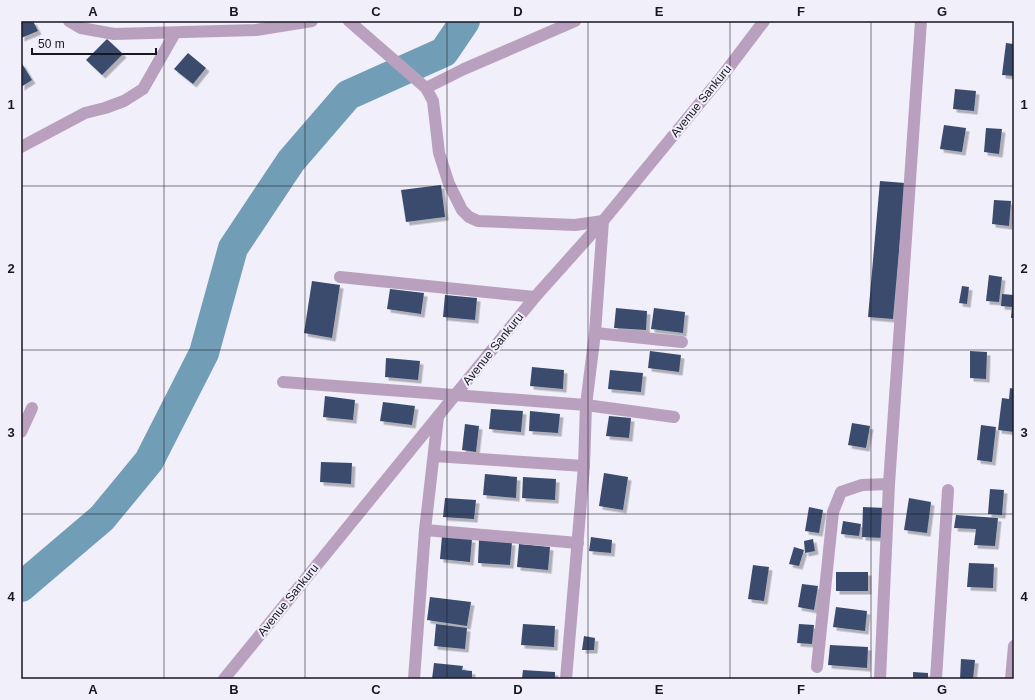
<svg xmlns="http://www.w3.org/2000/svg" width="1035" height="700" font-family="Helvetica,sans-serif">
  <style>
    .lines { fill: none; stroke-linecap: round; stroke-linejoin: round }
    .river { stroke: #719db6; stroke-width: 30 }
    .building { fill: #3b4c6d; filter: url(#shadow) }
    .minor { stroke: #baa0bf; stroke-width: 12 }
    .grid { fill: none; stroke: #181620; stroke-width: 1; stroke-opacity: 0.55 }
    .labels { text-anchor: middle; stroke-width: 4; stroke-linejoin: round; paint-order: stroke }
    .street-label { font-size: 12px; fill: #181620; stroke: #f0effa }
    .neatline { fill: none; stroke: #181620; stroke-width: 1.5 }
    .grid-label { font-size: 13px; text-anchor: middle; font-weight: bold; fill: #181620 }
  </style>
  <defs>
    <filter id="shadow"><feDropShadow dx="3.5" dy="3.5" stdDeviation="0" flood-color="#0004"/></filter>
  </defs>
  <rect width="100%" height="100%" fill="#f0effa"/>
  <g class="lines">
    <!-- river -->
    <polyline class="river" points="21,587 102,518 149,461 204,353 233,248 291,161 348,95 444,52 465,21"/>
  </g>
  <!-- building -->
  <g class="building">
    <polygon points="21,21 33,21 38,31 21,38"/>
    <polygon points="107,39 123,54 102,75 86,60"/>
    <polygon points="1006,43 1014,44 1014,76 1002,75"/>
    <polygon points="188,53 206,68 193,84 174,69"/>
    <polygon points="21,62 32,80 21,87"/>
    <polygon points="955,89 976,91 974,111 953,109"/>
    <polygon points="944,125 966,128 962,152 940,149"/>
    <polygon points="986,128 1002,129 999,154 984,152"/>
    <polygon points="880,181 905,183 893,319 868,317"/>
    <polygon points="441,185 445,217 406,222 401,190"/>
    <polygon points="994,200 1011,201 1009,226 992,224"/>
    <polygon points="989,275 1002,277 999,302 986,301"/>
    <polygon points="312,281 340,285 332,338 304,333"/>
    <polygon points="962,286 969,287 967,304 959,303"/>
    <polygon points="390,289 424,293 421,314 387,309"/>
    <polygon points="1002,294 1014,295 1014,318 1011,318 1012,307 1001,306"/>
    <polygon points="445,295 477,298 475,320 443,317"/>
    <polygon points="616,308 647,311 646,330 614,328"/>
    <polygon points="654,308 685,312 683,333 651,329"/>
    <polygon points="650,351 681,355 679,372 648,368"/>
    <polygon points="970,351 987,352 986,379 970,378"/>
    <polygon points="386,358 420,361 418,380 385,377"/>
    <polygon points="532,367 564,370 563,389 530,386"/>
    <polygon points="610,370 643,373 641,392 608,389"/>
    <polygon points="1010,388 1014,389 1014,432 998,430 1002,398 1009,399"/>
    <polygon points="325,396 355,400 353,420 323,417"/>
    <polygon points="383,402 415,406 412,425 380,421"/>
    <polygon points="491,409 523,411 521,432 489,429"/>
    <polygon points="530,411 560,414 558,433 529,431"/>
    <polygon points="609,416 631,418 629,438 606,436"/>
    <polygon points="852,423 870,426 866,448 848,445"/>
    <polygon points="465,424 479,426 476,452 462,450"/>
    <polygon points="981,425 996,427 992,462 977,460"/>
    <polygon points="321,462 352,463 351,484 320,482"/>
    <polygon points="604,473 628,477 623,510 599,506"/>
    <polygon points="485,474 517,477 516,498 483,495"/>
    <polygon points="523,477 556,479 555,500 522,498"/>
    <polygon points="990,489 1004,490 1002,515 988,514"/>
    <polygon points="445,498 476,500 474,519 443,517"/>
    <polygon points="909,498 931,502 927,533 904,530"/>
    <polygon points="809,507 823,510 819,533 805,531"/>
    <polygon points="863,507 886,508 884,538 862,537"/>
    <polygon points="956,515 998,518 995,546 974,545 976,529 954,528"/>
    <polygon points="843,521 861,524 859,536 841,534"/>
    <polygon points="442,536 472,539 470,562 440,559"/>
    <polygon points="591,537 612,540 611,553 589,551"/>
    <polygon points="813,539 815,551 805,553 804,541"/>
    <polygon points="479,540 512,542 510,565 478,563"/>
    <polygon points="519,544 550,547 548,570 517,567"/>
    <polygon points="794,547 804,550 799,566 789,564"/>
    <polygon points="969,563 994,564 993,588 967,587"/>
    <polygon points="753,565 769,567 764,601 748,599"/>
    <rect x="836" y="572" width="32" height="19"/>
    <polygon points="802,584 818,586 814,610 798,607"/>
    <polygon points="430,597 471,602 467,626 427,620"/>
    <polygon points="836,607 867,611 865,631 833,627"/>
    <polygon points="436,624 467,628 465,649 434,646"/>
    <polygon points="523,624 555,626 554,647 521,645"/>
    <polygon points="799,624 814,625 812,644 797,643"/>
    <polygon points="584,636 595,638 594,650 582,650"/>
    <polygon points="830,645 868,647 867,668 828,665"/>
    <polygon points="961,659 975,660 973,679 960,679"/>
    <polygon points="434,663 463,666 462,670 472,671 472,679 432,679"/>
    <polygon points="523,670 555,672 555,679 522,679"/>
    <polygon points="913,672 928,673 928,679 913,679"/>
  </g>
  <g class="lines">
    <!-- minor -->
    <g class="minor">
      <polyline points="69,21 81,28 114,34 256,30 312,21"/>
      <polyline points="349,21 426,88 433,101 439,153 449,184 462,210 469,217 478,221 575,225 603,221 595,333 586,405 584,466 566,679"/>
      <polyline points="426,88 464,69 575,21"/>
      <polyline points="21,147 85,113 105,108 124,101 143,89 175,33"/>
      <polyline points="340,277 535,297"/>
      <polyline points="595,333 682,342"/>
      <polyline points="283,382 586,405 674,417"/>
      <polyline points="21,432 32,408"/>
      <polyline points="434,456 584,466"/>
      <polyline points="425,530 578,543"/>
      <polyline points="817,667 833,512 841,492 862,485 889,484"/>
      <polyline points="224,679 535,297 603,221 723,75 764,21"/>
      <polyline points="414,679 425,530 438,417"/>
      <polyline points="880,679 889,484 921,21"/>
      <polyline points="936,679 948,490"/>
      <polyline points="1011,679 1014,646"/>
    </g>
  </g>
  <!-- grid -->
  <path class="grid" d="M164 21V679M305 21V679M447 21V679M588 21V679M730 21V679M871 21V679M21 186H1014M21 350H1014M21 514H1014"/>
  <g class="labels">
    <!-- street labels -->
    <g class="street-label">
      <text transform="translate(701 101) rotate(-51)" y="4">Avenue Sankuru</text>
      <text transform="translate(493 349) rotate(-51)" y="4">Avenue Sankuru</text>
      <text transform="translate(288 600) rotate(-51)" y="4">Avenue Sankuru</text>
    </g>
  </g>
  <!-- border -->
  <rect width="1035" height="700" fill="none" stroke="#f0effa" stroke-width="44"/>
  <!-- scale -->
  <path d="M32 48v6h124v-6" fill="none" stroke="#181620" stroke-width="2"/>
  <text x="38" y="48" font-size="12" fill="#181620" stroke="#f0effa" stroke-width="3" paint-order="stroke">50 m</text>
  <rect x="22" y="22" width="991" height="656" class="neatline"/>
  <g class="grid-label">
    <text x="93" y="16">A</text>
    <text x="234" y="16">B</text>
    <text x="376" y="16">C</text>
    <text x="518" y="16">D</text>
    <text x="659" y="16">E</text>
    <text x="801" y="16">F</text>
    <text x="942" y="16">G</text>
    <text x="11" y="109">1</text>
    <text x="1024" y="109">1</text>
    <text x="11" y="273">2</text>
    <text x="1024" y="273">2</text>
    <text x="11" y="437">3</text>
    <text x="1024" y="437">3</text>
    <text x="11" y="601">4</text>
    <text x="1024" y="601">4</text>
    <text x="93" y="694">A</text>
    <text x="234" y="694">B</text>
    <text x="376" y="694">C</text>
    <text x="518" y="694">D</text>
    <text x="659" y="694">E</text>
    <text x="801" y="694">F</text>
    <text x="942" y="694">G</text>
  </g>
</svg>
